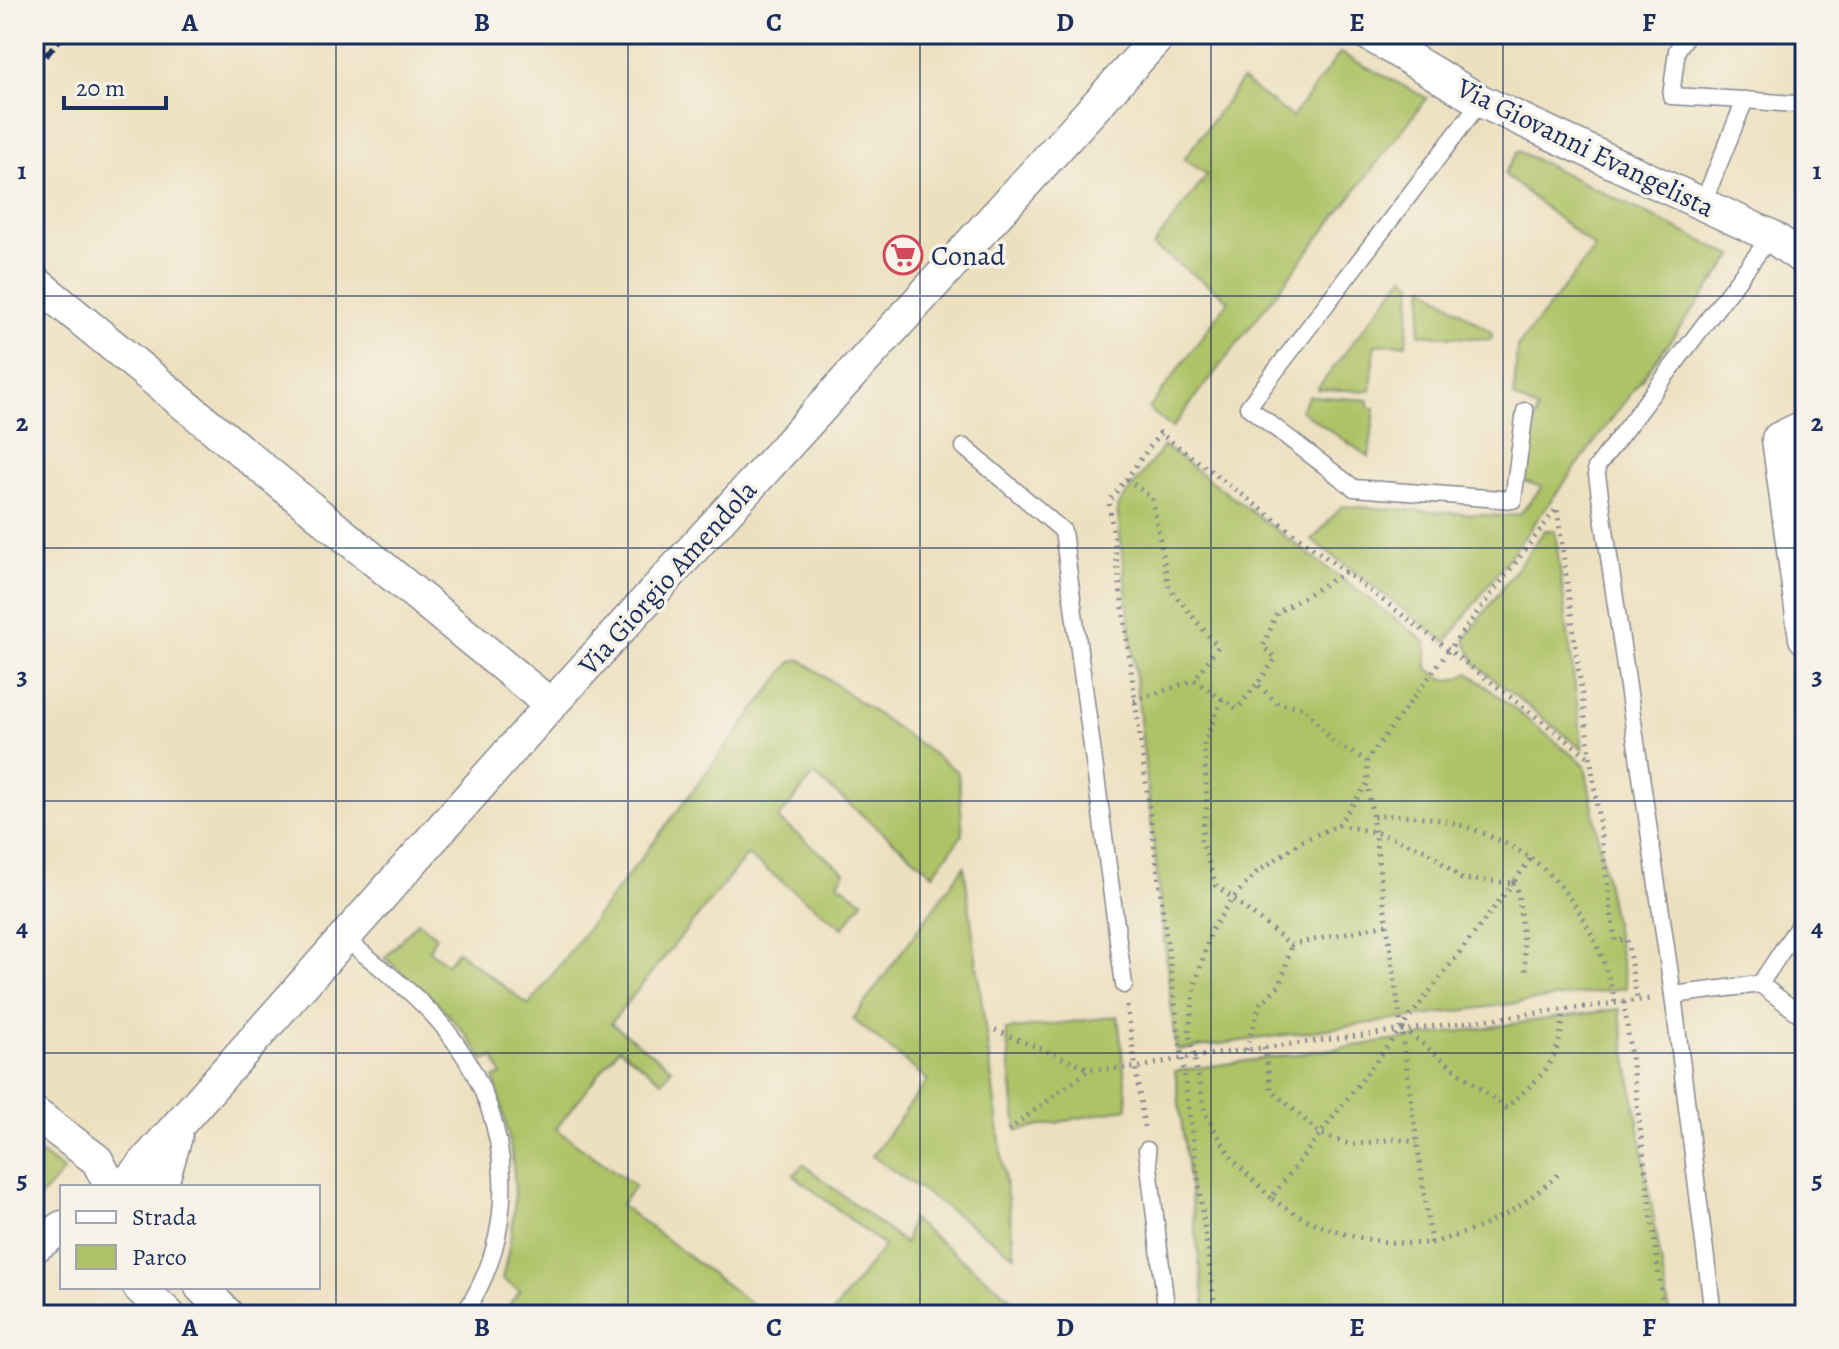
<svg xmlns="http://www.w3.org/2000/svg" width="1839" height="1349" font-family="Alegreya,serif">
  <style>
    .green { fill: #afc266; stroke: #657862; stroke-width: 2 }
    .lines { fill: none; stroke-linecap: round; stroke-linejoin: round }
    .lane-casing { stroke: #84888e; stroke-width: 19 }
    .street-casing { stroke: #84888e; stroke-width: 35 }
    .path { stroke: #84888e; stroke-width: 5; stroke-dasharray: 2 6; stroke-linecap: butt }
    .lane { stroke: #fff; stroke-width: 16 }
    .street { stroke: #fff; stroke-width: 32 }
    .rail { stroke: #1b2f5e; stroke-width: 6; stroke-dasharray: 12 6; stroke-linecap: butt }
    .grid { fill: none; stroke: #1b2f5e; stroke-width: 2; stroke-opacity: 0.55 }
    .labels { text-anchor: middle; stroke-width: 7; stroke-linejoin: round; paint-order: stroke }
    .street-label { font-size: 28px; fill: #1b2f5e; stroke: #f7f3e8 }
    .poi-label { font-size: 28px; fill: #1b2f5e; stroke: #f7f3e8; text-anchor: start }
    .neatline { fill: none; stroke: #1b2f5e; stroke-width: 3 }
    .grid-label { font-size: 26px; text-anchor: middle; font-weight: bold; fill: #1b2f5e }
  </style>
  <rect width="100%" height="100%" fill="#f7f3e8"/>
  <filter id="ink" filterUnits="userSpaceOnUse"><feTurbulence type="fractalNoise" baseFrequency=".0125" numOctaves="2"/><feDisplacementMap in="SourceGraphic" scale="16" xChannelSelector="R" yChannelSelector="G"/><feConvolveMatrix kernelMatrix="1 2 1 2 8 2 1 2 1" color-interpolation-filters="sRGB"/></filter>
  <filter id="wash" filterUnits="userSpaceOnUse"><feTurbulence type="fractalNoise" baseFrequency=".006" numOctaves="4" result="noise"/><feDisplacementMap in="SourceGraphic" scale="32" xChannelSelector="R" yChannelSelector="G"/><feGaussianBlur stdDeviation="1.8" result="paint"/><feColorMatrix in="noise" values="0 0 0 0 0 0 0 0 0 0 0 0 0 0 0 0 0 1.4 0 .05"/><feComposite in="paint" operator="in"/></filter>
  <g filter="url(#wash)">
    <rect width="100%" height="100%" fill="#ede0bf"/>
    <!-- green -->
    <g class="green">
      <polygon points="1340,53 1427,98 1172,428 1149,409 1229,300 1153,246 1207,175 1184,159 1242,80 1292,117"/>
      <polygon points="1518,151 1733,256 1446,642 1312,540 1342,506 1504,516 1520,514 1542,487 1524,481 1537,410 1514,397 1517,347 1595,248 1504,174"/>
      <polygon points="1404,276 1413,283 1406,344 1375,345 1371,391 1317,389"/>
      <polygon points="1424,286 1492,333 1491,340 1419,334"/>
      <polygon points="1309,396 1369,400 1368,407 1375,408 1369,457 1300,410"/>
      <path d="M1164 446 1426 642 1427 667C1441 681 1452 684 1469 673L1585 765 1626 988 1176 1050 1117 507Z"/>
      <polygon points="1545,530 1555,531 1583,750 1476,665 1465,639"/>
      <path d="M800 659 958 772 963 834 933 874 814 775 778 819 845 872 838 883 863 901 843 928 747 855 611 1023 672 1069 662 1081 619 1048 556 1129 635 1186 621 1205 766 1315H619L607 1306 600 1315H501L520 1291 502 1279C523 1195 516 1159 494 1078L502 1075 494 1057 484 1061C459 1018 422 990 385 958L418 921 436 936 429 950 447 964 457 951 529 1005 791 662Z"/>
      <polygon points="964,866 1015,1256 872,1156 928,1080 853,1019"/>
      <polygon points="1619,1009 1670,1315 1206,1315 1175,1071"/>
      <polygon points="1118,1016 1128,1108 1017,1131 1006,1030"/>
      <polygon points="34,1149 64,1171 34,1204"/>
      <polygon points="803,1164 905,1244 911,1219 1025,1309 1026,1315 831,1315 884,1246 794,1175"/>
    </g>
  </g>
  <g filter="url(#ink)">
    <g class="lines">
      <!-- lane casing -->
      <g class="lane-casing">
        <g id="lane">
          <polyline points="1688,34 1677,50 1671,96 1745,100"/>
          <polyline points="1481,101 1248,407 1354,488 1513,500 1525,411"/>
          <polyline points="1703,203 1745,100 1805,105"/>
          <polyline points="964,447 1063,531 1124,985"/>
          <path d="M344 938C383 970 426 1000 455 1042 513 1122 520 1232 463 1315"/>
          <polyline points="1760,984 1805,1018"/>
          <polyline points="1673,995 1760,984 1805,916"/>
          <polyline points="1147,1150 1167,1315"/>
          <polyline points="1713,1315 1673,995 1596,468 1771,236"/>
        </g>
      </g>
      <!-- street casing -->
      <g class="street-casing">
        <g id="street">
          <polyline points="1368,34 1481,101 1771,236 1805,260"/>
          <polyline points="34,281 551,705"/>
          <polyline points="1805,426 1778,439 1805,638"/>
          <polyline points="34,1113 97,1160 111,1187"/>
          <polyline points="123,1187 551,705 1161,34"/>
          <polyline points="161,1187 176,1136"/>
          <polyline points="34,1247 62,1227"/>
          <polyline points="139,1287 169,1315"/>
          <polyline points="201,1287 228,1315"/>
        </g>
      </g>
      <!-- path -->
      <g class="path">
        <polyline points="1127,479 1152,498 1169,588 1218,647 1194,680"/>
        <polyline points="1345,572 1277,613 1263,647 1276,658 1257,684 1278,704 1304,707 1335,744 1367,760"/>
        <polyline points="1222,699 1204,744 1207,805 1201,840 1216,885 1291,945 1387,924 1368,785"/>
        <polyline points="1134,701 1194,680 1237,709 1257,684"/>
        <path d="M1338 825 1375 832 1426 850 1462 879 1513 883 1531 858C1483 828 1430 810 1373 817"/>
        <path d="M1531 858C1577 894 1603 947 1615 1003"/>
        <path d="M1387 924 1431 1243C1373 1246 1318 1232 1271 1198L1513 883 1518 892 1526 971"/>
        <polyline points="1624,1002 1664,1315"/>
        <polyline points="1127,1006 1144,1127"/>
        <path d="M1403 1029 1506 1108C1545 1072 1559 1065 1564 1010"/>
        <polyline points="995,1030 1090,1069 1136,1068 1182,1058 1649,999"/>
        <polyline points="1264,1047 1271,1089 1320,1134 1352,1145 1394,1139 1417,1142"/>
        <polyline points="1246,1050 1260,1004 1281,984 1291,945"/>
        <polyline points="1008,1130 1089,1070"/>
        <polyline points="1271,1198 1233,1160 1206,1115 1189,1032 1195,985 1211,931 1233,898 1256,873 1302,841 1338,825 1368,783 1367,760 1449,650 1590,758"/>
        <path d="M1431 1243C1490 1227 1515 1213 1561 1172"/>
        <polyline points="1216,1315 1109,502 1160,433 1449,650 1557,508 1615,941 1627,939 1637,1000"/>
      </g>
      <!-- lane -->
      <use href="#lane" class="lane"/>
      <!-- street -->
      <use href="#street" class="street"/>
      <!-- rail -->
      <g class="rail">
        <polyline points="34,47 45,34"/>
        <polyline points="34,70 64,34"/>
      </g>
    </g>
  </g>
  <!-- grid -->
  <path class="grid" d="M336 34V1315M628 34V1315M920 34V1315M1211 34V1315M1503 34V1315M34 296H1805M34 548H1805M34 801H1805M34 1053H1805"/>
  <!-- icons -->
  <defs>
    <g id="supermarket-ring" transform="scale(2)"><circle r="9.5" fill="#f7f3e8" stroke="#d1495b" stroke-width="1.5"/><path d="M-6-5.5h2.5l.6 2H6L4.5 2H-2.5L-4.4-4H-6ZM-1.5 3.2a1.3 1.3 0 1 0 .1 0ZM3 3.2a1.3 1.3 0 1 0 .1 0Z" fill="#d1495b"/></g>
  </defs>
  <g fill-rule="evenodd">
    <use href="#supermarket-ring" x="903" y="255"/>
  </g>
  <g class="labels">
    <!-- street labels -->
    <g class="street-label">
      <text transform="translate(1586 147) rotate(26)" y="10">Via Giovanni Evangelista</text>
      <text transform="translate(667 577) rotate(-48)" y="10">Via Giorgio Amendola</text>
    </g>
    <!-- poi labels -->
    <g class="poi-label">
      <text x="931" y="265">Conad</text>
    </g>
  </g>
  <!-- margin -->
  <rect width="1839" height="1349" fill="none" stroke="#f7f3e8" stroke-width="88"/>
  <!-- legend -->
  <rect x="60" y="1185" width="260" height="104" fill="#f7f3e8" stroke="#9fa5b1" stroke-width="2"/>
  <rect x="76" y="1211" width="40" height="12" fill="#ffffff" stroke="#9fa5b1" stroke-width="2"/>
  <text x="132" y="1225" font-size="24" fill="#1b2f5e">Strada</text>
  <rect x="76" y="1245" width="40" height="24" fill="#afc266" stroke="#9fa5b1" stroke-width="2"/>
  <text x="132" y="1265" font-size="24" fill="#1b2f5e">Parco</text>
  <!-- scale -->
  <path d="M64 96v12h102v-12" fill="none" stroke="#1b2f5e" stroke-width="4"/>
  <text x="76" y="96" font-size="24" fill="#1b2f5e" stroke="#f7f3e8" stroke-width="6" paint-order="stroke">20 m</text>
  <rect x="44" y="44" width="1751" height="1261" class="neatline"/>
  <g class="grid-label">
    <text x="190" y="31">A</text>
    <text x="482" y="31">B</text>
    <text x="774" y="31">C</text>
    <text x="1065" y="31">D</text>
    <text x="1357" y="31">E</text>
    <text x="1649" y="31">F</text>
    <text x="22" y="179">1</text>
    <text x="1817" y="179">1</text>
    <text x="22" y="431">2</text>
    <text x="1817" y="431">2</text>
    <text x="22" y="684">3</text>
    <text x="1817" y="684">3</text>
    <text x="22" y="936">4</text>
    <text x="1817" y="936">4</text>
    <text x="22" y="1188">5</text>
    <text x="1817" y="1188">5</text>
    <text x="190" y="1336">A</text>
    <text x="482" y="1336">B</text>
    <text x="774" y="1336">C</text>
    <text x="1065" y="1336">D</text>
    <text x="1357" y="1336">E</text>
    <text x="1649" y="1336">F</text>
  </g>
</svg>
